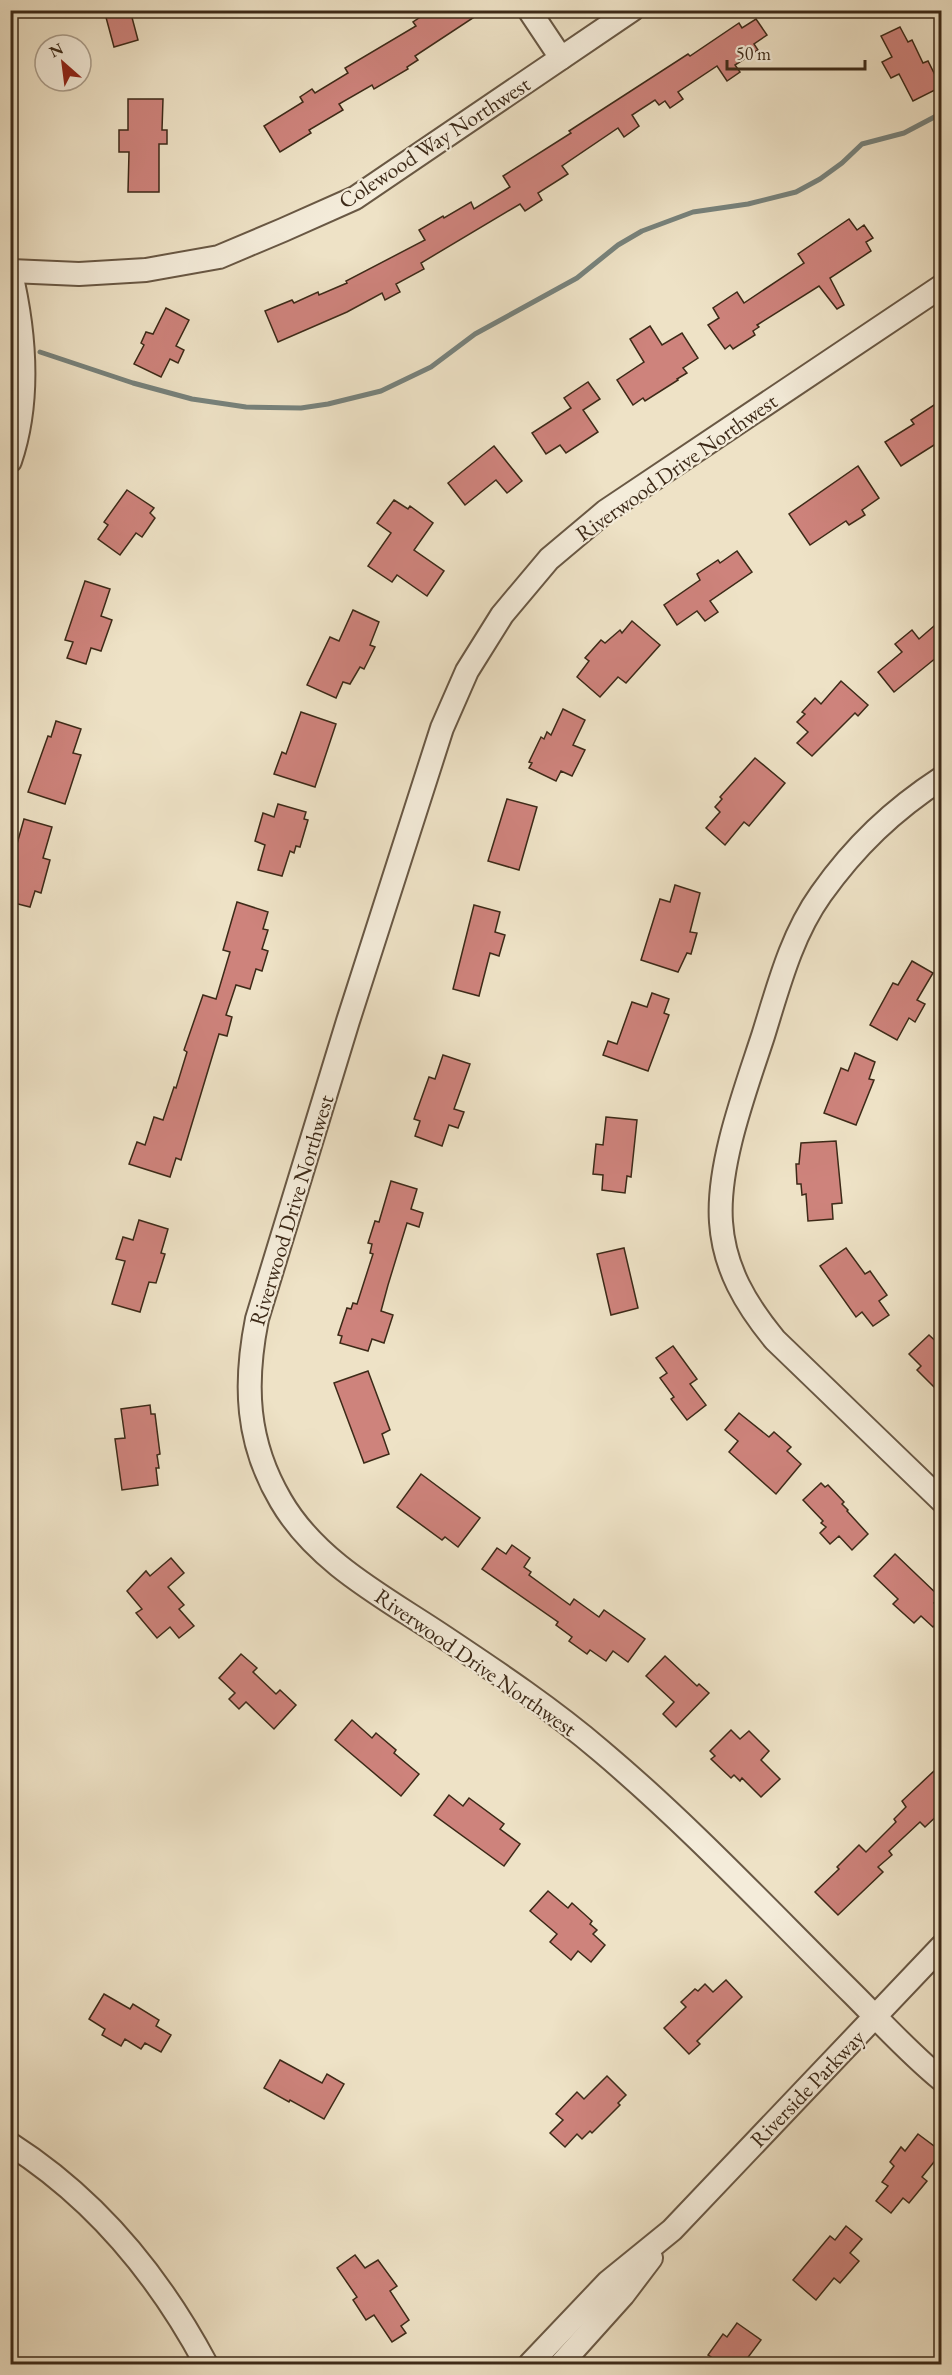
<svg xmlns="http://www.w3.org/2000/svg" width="952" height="2375" font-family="'EB Garamond',serif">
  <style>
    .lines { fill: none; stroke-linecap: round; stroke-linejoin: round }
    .stream { stroke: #77827c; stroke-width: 5 }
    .building { fill: #ce837c; stroke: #3d2a18; stroke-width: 1.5 }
    .minor-casing { stroke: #695844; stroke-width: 26 }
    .minor { stroke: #f4ecda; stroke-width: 22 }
    .labels { text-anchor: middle; stroke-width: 4.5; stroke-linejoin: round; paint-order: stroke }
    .street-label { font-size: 22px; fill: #3d2a18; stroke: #f4ecda }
  </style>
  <rect width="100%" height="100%" fill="#eee2c6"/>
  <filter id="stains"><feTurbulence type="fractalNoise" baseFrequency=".00333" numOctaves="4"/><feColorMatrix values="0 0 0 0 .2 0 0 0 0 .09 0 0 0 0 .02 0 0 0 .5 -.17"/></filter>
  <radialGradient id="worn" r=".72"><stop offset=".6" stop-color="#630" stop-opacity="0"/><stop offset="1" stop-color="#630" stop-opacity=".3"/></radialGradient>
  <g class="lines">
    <!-- stream -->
    <polyline class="stream" points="40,352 133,383 192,399 246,407 301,408 328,404 381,391 431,367 475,334 577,278 618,245 642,231 693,212 748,204 796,192 820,179 842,163 862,144 904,133 942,113"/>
  </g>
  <!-- building -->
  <g class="building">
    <polygon points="104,10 130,10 138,40 114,47"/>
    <polygon points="431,10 485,10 415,56 418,60 407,67 408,69 374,89 372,85 339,104 343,110 309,130 311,133 280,152 264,126 303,102 300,97 312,89 315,93 348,73 345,68 416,26 413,22"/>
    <polygon points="756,19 767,35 754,44 758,50 735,65 740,72 727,81 717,66 678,92 683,99 670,108 665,101 659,105 655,100 632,115 639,126 624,137 618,128 562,166 568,174 538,193 542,200 525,211 520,204 421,263 424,269 396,284 400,292 385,300 382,293 347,312 278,342 265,311 292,300 294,303 318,292 319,295 347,283 346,281 425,240 419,230 443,216 444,218 471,202 474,209 510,187 503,176 571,133 569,131 688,54 690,56 739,23 742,28"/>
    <polygon points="900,27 908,42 912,40 923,63 928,61 941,87 913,101 899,74 891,78 882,62 892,57 881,36"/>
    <polygon points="128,99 163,99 162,130 167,130 167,144 159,144 159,192 128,192 129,152 119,152 119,130 128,130"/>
    <polygon points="849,219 857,230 864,225 873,238 866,242 871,251 830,278 844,305 837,309 819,286 757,325 759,327 753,331 755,335 733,349 730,345 725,349 708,325 719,318 713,308 737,292 744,303 804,263 798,254"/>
    <polygon points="166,308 189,320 176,346 184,350 178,363 170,359 161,377 134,364 144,345 141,343 146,332 153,334"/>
    <polygon points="650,326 662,345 682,333 698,358 683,368 687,373 677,379 678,380 645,401 643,398 633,405 617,380 644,362 630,339"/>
    <polygon points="588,382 600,399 583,410 598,432 566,453 560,445 546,454 532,433 571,408 564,398"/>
    <polygon points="934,405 942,416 942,440 901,466 885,442 914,424 911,420"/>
    <polygon points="494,446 522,481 507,493 496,480 465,505 448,483"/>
    <polygon points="858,466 879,498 862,510 865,515 849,525 846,521 810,545 789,514"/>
    <polygon points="127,490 154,508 150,513 155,518 142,537 136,533 120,555 98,539 108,525 104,522"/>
    <polygon points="394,500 408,509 410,506 433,523 414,550 444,571 427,596 397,575 392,582 368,566 391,533 377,523"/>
    <polygon points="737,551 752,572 710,601 718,612 705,621 697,611 677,625 664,605 700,580 697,574 718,560 720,563"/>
    <polygon points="85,581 110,589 101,616 112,620 101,651 91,648 86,664 67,658 73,642 65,640"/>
    <polygon points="353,610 379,622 370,645 375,647 364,669 360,667 350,684 343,682 336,698 307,685 330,637 339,641"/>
    <polygon points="632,621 660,645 626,683 618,677 600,697 577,677 589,661 585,658 601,640 605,643 620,630 622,633"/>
    <polygon points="934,626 942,635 942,653 894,692 878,672 902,652 895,644 912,630 919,639"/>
    <polygon points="841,681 868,705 858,716 855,713 812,756 797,743 808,732 797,722 805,714 802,712 815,698 821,704"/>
    <polygon points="563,709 585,720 573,745 585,750 572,776 561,771 556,781 529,768 532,763 529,762 541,737 544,739 547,732 551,735"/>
    <polygon points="301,712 336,724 315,787 274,774 282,752 286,754"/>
    <polygon points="56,721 81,729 73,753 81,755 65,804 28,792 48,736 51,737"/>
    <polygon points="755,758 785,783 749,826 744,822 725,845 706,828 720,812 715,807 722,799 720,797"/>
    <polygon points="507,799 537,807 519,870 488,861"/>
    <polygon points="278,804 306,812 304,819 308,820 300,847 296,846 294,853 290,851 282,876 258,870 265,845 255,841 263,813 274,817"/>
    <polygon points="24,819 52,827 43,858 50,860 41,893 35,891 30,907 10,902 10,869"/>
    <polygon points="675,885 700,893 690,932 697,933 691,954 687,953 678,972 641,960 660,899 670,902"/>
    <polygon points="237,902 268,912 263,929 268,930 262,949 268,951 262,971 256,969 250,989 236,985 226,1015 232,1017 227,1036 219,1034 181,1160 176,1158 170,1177 129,1164 137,1142 145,1145 154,1117 163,1120 174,1087 176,1088 187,1052 184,1050 203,995 216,999 230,952 223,950"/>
    <polygon points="474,905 500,912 495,932 505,935 499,956 490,953 479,996 453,989"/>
    <polygon points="912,961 933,973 917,1000 925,1004 915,1022 909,1018 897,1040 870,1025 893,983 898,985"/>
    <polygon points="652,993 669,999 664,1013 669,1015 648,1071 603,1055 608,1041 617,1044 632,1002 647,1007"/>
    <polygon points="855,1053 875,1062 869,1079 874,1080 856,1125 824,1113 841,1068 848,1071"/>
    <polygon points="443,1055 470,1064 454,1109 464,1112 458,1128 449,1125 442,1146 415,1136 420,1121 414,1119 429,1077 435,1079"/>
    <polygon points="606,1117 637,1120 631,1177 627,1176 625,1193 602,1190 603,1175 593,1174 596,1144 603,1145"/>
    <polygon points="836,1141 842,1203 832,1204 833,1219 808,1221 806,1194 802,1195 801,1184 797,1184 796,1164 799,1164 801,1143"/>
    <polygon points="391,1181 417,1189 411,1209 423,1213 419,1227 407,1223 388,1285 381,1311 393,1315 384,1343 372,1339 368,1351 340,1343 342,1336 338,1335 347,1308 351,1309 353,1303 357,1304 373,1254 370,1253 372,1244 368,1243 375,1221 379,1222"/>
    <polygon points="139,1220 168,1229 161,1253 165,1254 156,1283 149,1282 140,1312 112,1304 125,1261 116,1259 123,1237 133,1240"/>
    <polygon points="624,1248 638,1308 611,1315 597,1254"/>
    <polygon points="846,1248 865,1274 870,1271 887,1295 879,1301 889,1315 873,1326 862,1312 856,1317 820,1266"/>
    <polygon points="929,1335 942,1347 942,1395 917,1370 921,1366 909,1354"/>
    <polygon points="673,1346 697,1379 690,1384 706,1405 687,1420 671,1399 674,1397 660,1378 667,1373 656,1358"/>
    <polygon points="368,1371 390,1430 382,1434 389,1454 364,1463 334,1383"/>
    <polygon points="150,1405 151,1414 155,1414 160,1454 157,1455 159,1468 156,1468 158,1485 122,1490 115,1439 125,1438 121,1409"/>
    <polygon points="739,1413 769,1437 774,1432 791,1447 787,1451 801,1464 776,1494 729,1452 738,1441 725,1430"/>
    <polygon points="421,1474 480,1518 458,1547 445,1537 442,1540 397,1507"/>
    <polygon points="821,1483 825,1487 828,1485 844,1502 842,1504 848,1510 847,1511 868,1534 852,1550 839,1536 830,1544 820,1533 826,1527 821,1523 823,1521 803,1500"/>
    <polygon points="512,1545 530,1558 524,1567 531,1572 529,1575 570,1605 574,1599 599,1617 604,1610 645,1639 628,1662 613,1651 606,1661 590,1650 587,1654 569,1641 572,1637 556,1625 558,1622 482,1569 497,1548 506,1554"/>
    <polygon points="895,1554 940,1597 934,1603 942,1609 942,1618 933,1627 921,1616 914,1623 893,1604 898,1599 874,1576"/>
    <polygon points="171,1558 184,1573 168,1587 184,1605 179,1609 194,1626 179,1638 170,1627 157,1638 136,1613 142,1609 127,1591 146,1571 150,1576"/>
    <polygon points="241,1654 257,1668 253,1672 276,1694 280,1690 296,1705 274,1729 246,1702 239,1709 229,1699 235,1693 219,1678"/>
    <polygon points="665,1656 697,1686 699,1684 709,1693 676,1727 663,1714 674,1702 646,1676"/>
    <polygon points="352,1720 372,1738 376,1733 396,1750 394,1753 419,1774 401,1796 335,1740"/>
    <polygon points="731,1730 740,1739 749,1731 769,1751 761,1760 780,1779 761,1797 742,1778 740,1781 734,1775 731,1778 711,1759 715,1756 710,1751"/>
    <polygon points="934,1771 942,1778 942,1811 925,1827 920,1822 889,1851 892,1855 878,1867 883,1872 838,1915 815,1892 839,1869 837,1867 859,1845 866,1852 896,1822 894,1819 906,1807 902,1801"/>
    <polygon points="449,1795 463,1806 469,1798 504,1824 500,1829 520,1844 504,1866 434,1815"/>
    <polygon points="548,1891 568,1908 572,1903 592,1921 590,1924 597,1930 593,1934 605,1945 591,1962 578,1951 571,1960 550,1942 557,1934 530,1911"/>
    <polygon points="726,1980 742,1997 697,2041 700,2044 689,2054 664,2028 686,2007 681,2002 695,1989 698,1991 705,1984 713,1992"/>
    <polygon points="104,1994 130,2009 133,2004 159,2020 156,2026 171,2035 161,2052 145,2043 141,2049 125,2039 121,2046 102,2035 105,2029 89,2019"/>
    <polygon points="280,2060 322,2083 327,2074 344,2084 324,2119 290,2100 289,2102 264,2088"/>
    <polygon points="607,2076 626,2095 618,2103 620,2105 592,2133 590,2131 582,2139 577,2134 565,2147 550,2133 563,2120 556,2114 577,2092 584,2099"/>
    <polygon points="918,2134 942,2152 922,2177 927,2181 909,2203 903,2198 891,2213 876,2201 888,2186 882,2182 894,2166 890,2162 901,2147 905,2151"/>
    <polygon points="846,2226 862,2239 850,2253 859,2261 840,2283 834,2278 816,2300 793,2280 830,2236 835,2240"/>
    <polygon points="355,2255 365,2268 378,2260 397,2286 390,2291 409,2320 401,2326 406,2333 392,2342 374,2315 366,2320 353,2300 357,2297 337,2268"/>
    <polygon points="737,2323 761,2340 743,2364 705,2364 711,2357 708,2355 723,2334 727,2337"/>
  </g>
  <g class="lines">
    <!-- minor casing -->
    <g class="minor-casing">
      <g id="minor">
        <polyline points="529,10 561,58"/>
        <path d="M10 269C25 332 31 399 10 461"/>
        <polyline points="11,271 79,274 146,270 219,257 283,230 355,198 632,10"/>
        <path d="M942 286 606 511 549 559 502 615 467 671 442 728 348 1021 257 1319C244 1384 246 1442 281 1501 317 1563 386 1598 444 1637 498 1673 552 1709 601 1751 690 1826 770 1912 853 1994 882 2023 910 2054 942 2080"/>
        <path d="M942 778C893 810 855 846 821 894 791 936 778 988 763 1036 745 1091 717 1165 721 1222 724 1268 746 1305 775 1340L942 1501"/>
        <path d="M10 2144C96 2199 159 2276 206 2364"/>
        <polyline points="530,2364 608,2282 672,2230 942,1946"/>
        <polyline points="561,2364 623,2295 651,2258"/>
      </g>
    </g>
    <!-- minor -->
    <use href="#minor" class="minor"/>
  </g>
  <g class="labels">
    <!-- street labels -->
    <g class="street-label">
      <text transform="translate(434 142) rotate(-33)" y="8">Colewood Way Northwest</text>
      <text transform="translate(676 467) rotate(-35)" y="8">Riverwood Drive Northwest</text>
      <text transform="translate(291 1210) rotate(-73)" y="8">Riverwood Drive Northwest</text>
      <text transform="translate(476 1662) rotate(35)" y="8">Riverwood Drive Northwest</text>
      <text transform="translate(807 2088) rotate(-46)" y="8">Riverside Parkway</text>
    </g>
  </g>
  <!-- margin -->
  <rect width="952" height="2375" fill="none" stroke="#eee2c6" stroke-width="36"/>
  <rect x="12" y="12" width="928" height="2351" fill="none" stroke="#3d2a18" stroke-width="3"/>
  <rect x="18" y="18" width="916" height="2339" fill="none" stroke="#3d2a18" stroke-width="1.5"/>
  <!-- north arrow -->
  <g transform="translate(63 63) rotate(332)"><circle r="28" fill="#f4ecda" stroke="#ab9e8c" stroke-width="1.5"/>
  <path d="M0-4.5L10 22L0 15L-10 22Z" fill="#8f2418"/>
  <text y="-9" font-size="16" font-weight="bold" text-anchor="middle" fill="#3d2a18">N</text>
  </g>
  <!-- scale -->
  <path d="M727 60v9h138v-9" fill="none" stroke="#3d2a18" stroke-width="3"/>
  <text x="736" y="60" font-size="18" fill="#3d2a18" stroke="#f4ecda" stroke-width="4.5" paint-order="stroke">50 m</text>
  <rect width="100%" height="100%" filter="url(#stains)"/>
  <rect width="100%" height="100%" fill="url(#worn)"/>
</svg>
